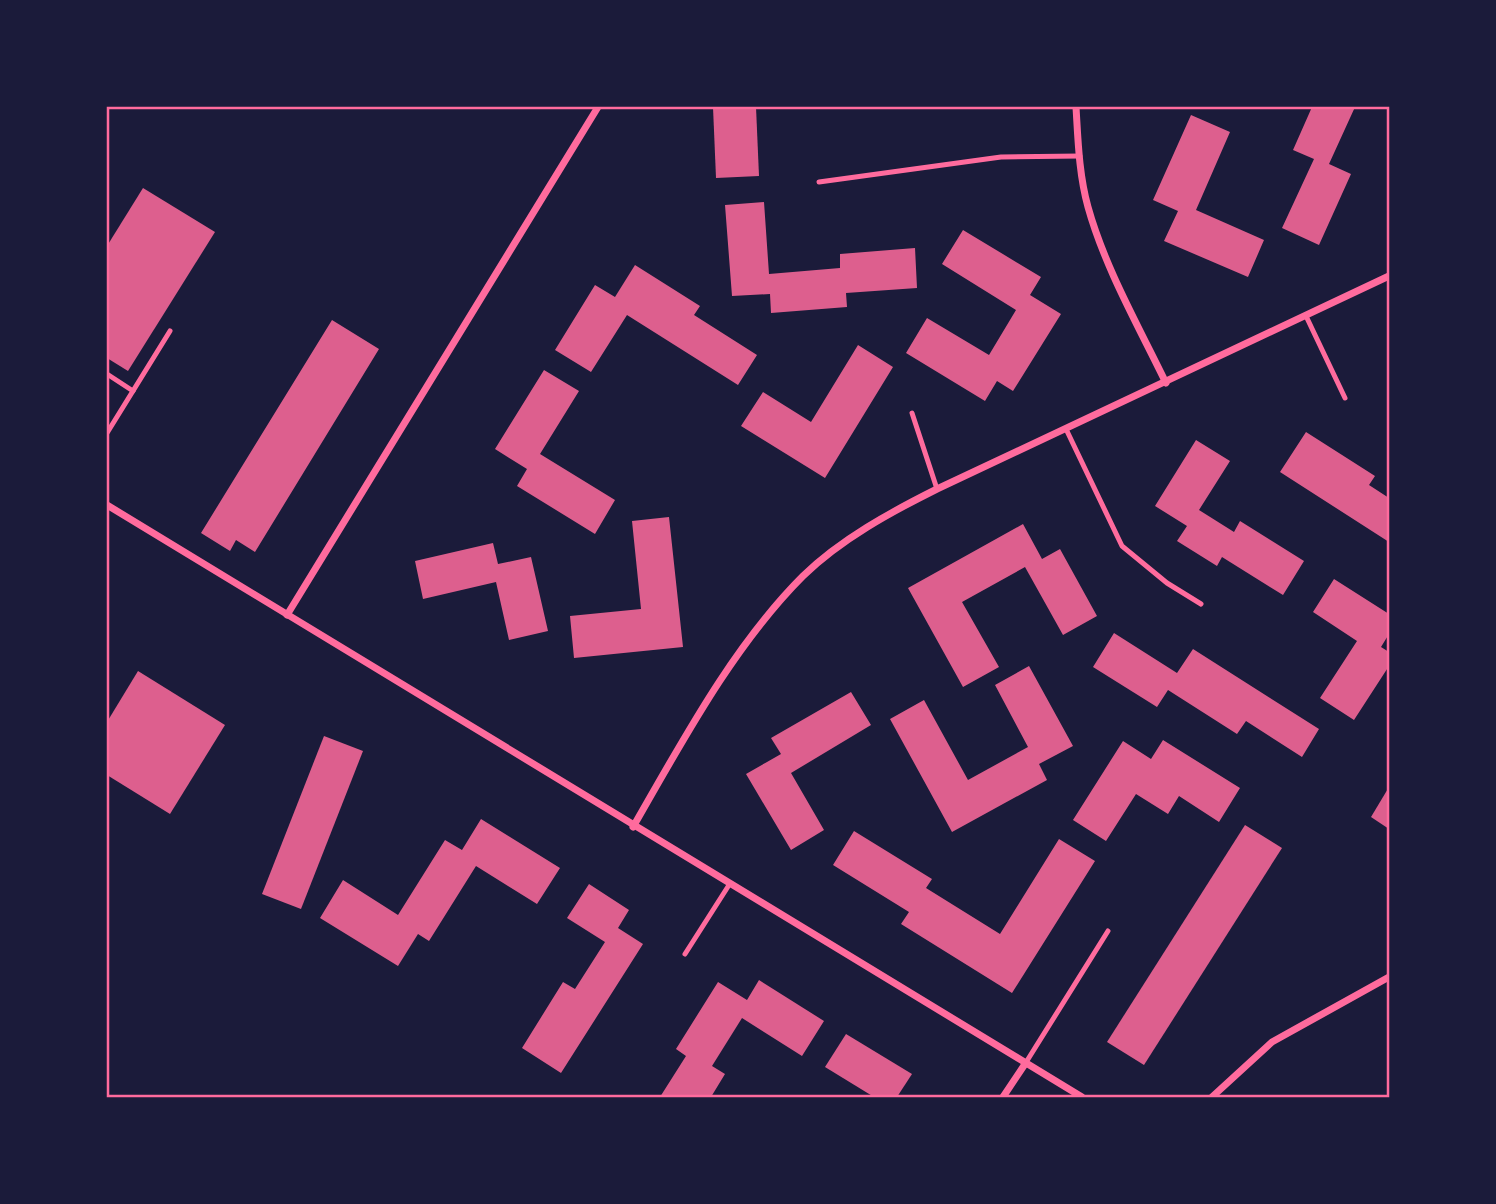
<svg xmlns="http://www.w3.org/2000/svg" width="1496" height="1204" font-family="Barlow,sans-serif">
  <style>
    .building { fill: #dd5f8e }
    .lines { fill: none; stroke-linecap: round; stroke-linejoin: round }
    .service { stroke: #ff6b9d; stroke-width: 5 }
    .minor { stroke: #ff6b9d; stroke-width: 7 }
    .neatline { fill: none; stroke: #ff6b9d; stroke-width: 2.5 }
  </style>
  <rect width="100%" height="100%" fill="#1b1b3a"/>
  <!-- building -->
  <g class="building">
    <polygon points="713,107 756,107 759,176 716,178"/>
    <polygon points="1312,107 1355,107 1329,164 1351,174 1319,245 1282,228 1314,159 1293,150"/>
    <polygon points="1191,115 1230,132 1196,210 1264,240 1248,277 1164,241 1178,211 1153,200"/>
    <polygon points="143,188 215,232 128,371 107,358 107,246"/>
    <polygon points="764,202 769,274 840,268 840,254 915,248 917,288 846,293 847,307 771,313 770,294 732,296 725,205"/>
    <polygon points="963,230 1041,277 1030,295 1061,314 1013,391 997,381 985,401 906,353 927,318 989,355 1016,310 942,264"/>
    <polygon points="635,265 700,306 694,315 757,355 738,385 627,315 591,372 555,350 595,285 615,297"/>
    <polygon points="332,320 379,349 255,552 236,540 230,551 201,533"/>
    <polygon points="858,345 893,367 825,478 741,426 763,392 811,422"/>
    <polygon points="544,370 579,391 540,454 615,500 595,534 517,486 527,469 495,449"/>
    <polygon points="1306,432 1375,476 1369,485 1389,498 1389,542 1280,472"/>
    <polygon points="1196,440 1230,461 1199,510 1234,532 1240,521 1304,561 1283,595 1222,557 1217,566 1177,541 1187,526 1155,506"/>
    <polygon points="669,517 683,647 574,658 570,616 641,609 632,521"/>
    <polygon points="1023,524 1042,559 1060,549 1097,616 1063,635 1025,567 962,602 999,667 963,687 908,588"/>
    <polygon points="493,543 498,564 531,557 548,631 509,640 496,582 423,599 415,561"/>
    <polygon points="1334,579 1389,614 1389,634 1381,647 1389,652 1389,666 1354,720 1320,698 1357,641 1313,612"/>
    <polygon points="1114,633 1177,673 1193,649 1319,729 1302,757 1246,721 1237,734 1168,690 1157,707 1093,667"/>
    <polygon points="1029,666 1073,746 1039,764 1047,780 952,832 890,719 924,700 968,780 1028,747 995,685"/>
    <polygon points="138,671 225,725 170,814 107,775 107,722"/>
    <polygon points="851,692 871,725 791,773 824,830 791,850 746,774 781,754 771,738"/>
    <polygon points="324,736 363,751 301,909 262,894"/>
    <polygon points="1163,740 1240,788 1219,822 1179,796 1168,814 1136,794 1106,841 1073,820 1123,741 1151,759"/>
    <polygon points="1389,787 1389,829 1371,817"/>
    <polygon points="481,819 560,868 537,904 476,866 429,941 418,934 398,966 320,918 343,880 398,915 445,840 462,850"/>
    <polygon points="1245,825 1282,848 1144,1065 1107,1042"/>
    <polygon points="854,831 932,879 926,888 1000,934 1059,839 1095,861 1012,993 901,924 909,912 833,865"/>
    <polygon points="589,884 629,910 618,928 643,944 561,1073 522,1048 563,982 575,989 605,942 567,918"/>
    <polygon points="759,980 824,1021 802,1056 742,1018 712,1066 725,1074 711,1097 660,1097 686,1056 676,1049 718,982 747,1000"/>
    <polygon points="846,1034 912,1074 897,1097 874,1097 825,1067"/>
  </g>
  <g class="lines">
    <!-- service -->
    <g class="service">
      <polyline points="819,182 1001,157 1080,156"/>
      <polyline points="1306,316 1345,398"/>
      <polyline points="107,374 133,391"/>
      <polyline points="912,413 937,489"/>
      <polyline points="1066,429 1122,546 1167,583 1201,604"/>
      <polyline points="107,433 170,331"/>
      <polyline points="685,954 729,885"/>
      <polyline points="1025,1064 1108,931"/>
    </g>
    <!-- minor -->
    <g class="minor">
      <path d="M1076 107C1078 140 1079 175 1088 207 1105 268 1139 327 1166 383"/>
      <polyline points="107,505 1082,1097"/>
      <polyline points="287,615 598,107"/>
      <path d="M633 827C682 742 733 646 803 576 841 539 891 512 937 489L1389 276"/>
      <polyline points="1003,1097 1025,1064"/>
      <polyline points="1212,1097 1272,1042 1389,977"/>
    </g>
  </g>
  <!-- border -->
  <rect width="1496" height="1204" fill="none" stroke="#1b1b3a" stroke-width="217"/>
  <rect x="108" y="108" width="1280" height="988" class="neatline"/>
</svg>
